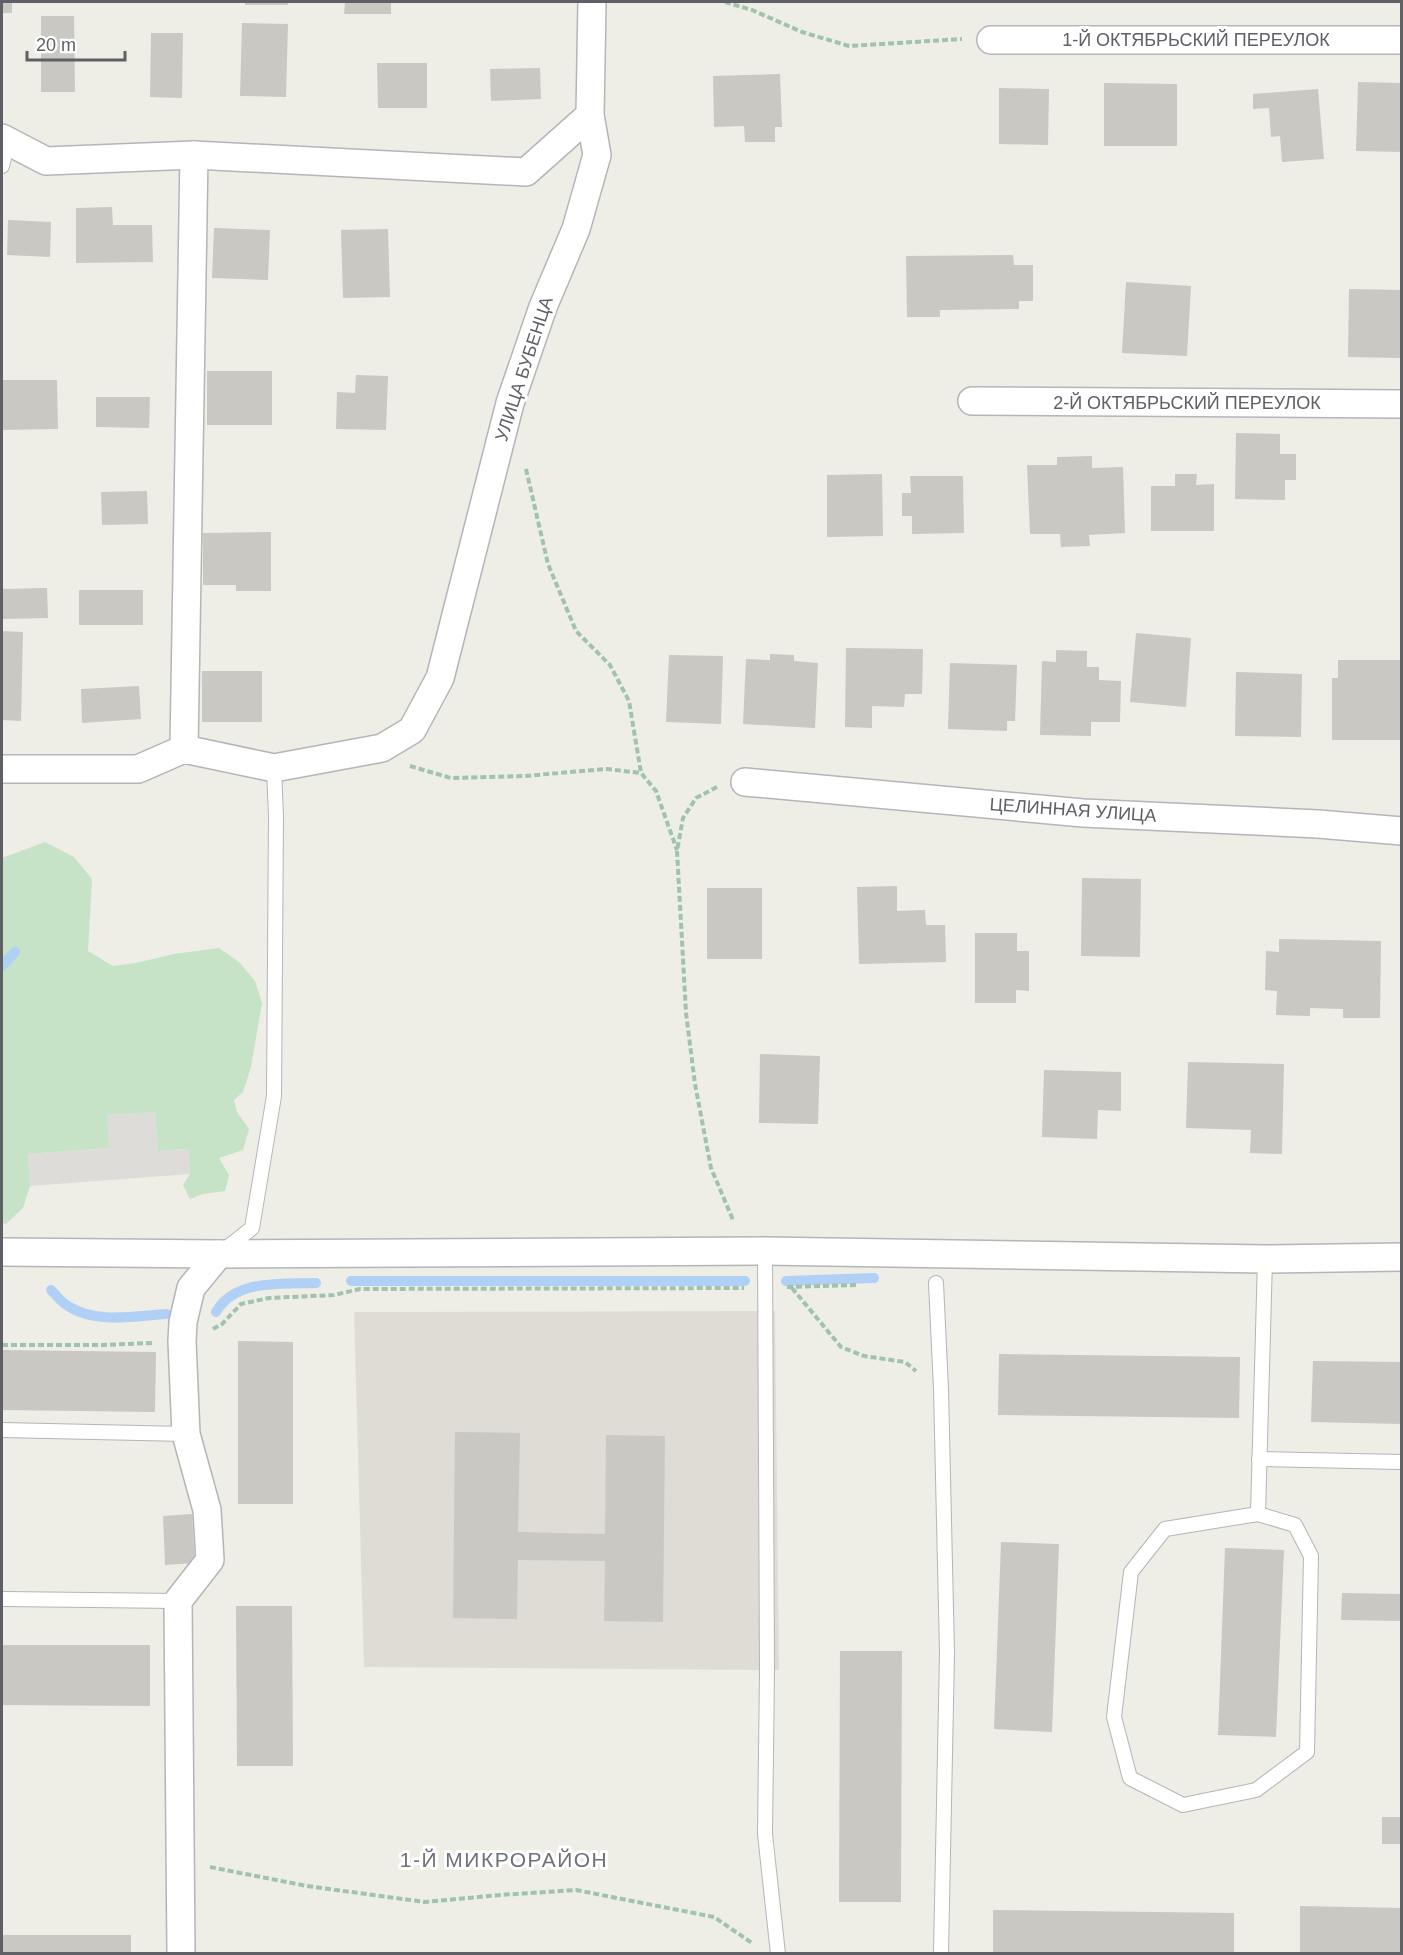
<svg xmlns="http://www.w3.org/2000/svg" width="1403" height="1955" font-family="Arial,sans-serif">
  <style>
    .industrial { fill: #dddcd8 }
    .education { fill: #dedcd5 }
    .green { fill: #c6e3c8 }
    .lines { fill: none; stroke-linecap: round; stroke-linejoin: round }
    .stream { stroke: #b0d1f5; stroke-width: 10 }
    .building { fill: #cac8c3 }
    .service-casing { stroke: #b3b5b9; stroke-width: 16 }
    .minor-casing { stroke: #b3b5b9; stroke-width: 30 }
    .path { stroke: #a0c3ad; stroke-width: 4; stroke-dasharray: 6 3; stroke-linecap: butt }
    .service { stroke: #fff; stroke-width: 14 }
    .minor { stroke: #fff; stroke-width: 27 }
    .labels { text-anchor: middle; stroke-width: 6; stroke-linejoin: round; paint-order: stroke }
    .street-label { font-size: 18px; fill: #5e6065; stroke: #fff }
    .quarter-label { font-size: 21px; letter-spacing: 1.5px; fill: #6f7277; stroke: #fff }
  </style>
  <rect width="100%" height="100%" fill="#eeede6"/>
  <!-- industrial -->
  <polygon class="industrial" points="155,1112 158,1151 188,1149 190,1174 30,1186 28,1154 109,1148 106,1115"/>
  <!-- education -->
  <polygon class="education" points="775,1311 779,1670 364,1667 354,1312"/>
  <!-- green -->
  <polygon class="green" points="45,842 74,857 92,879 88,951 113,966 136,963 174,954 219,948 239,962 255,981 262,1003 251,1067 243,1092 234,1100 237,1112 249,1129 243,1150 219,1158 229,1175 225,1191 203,1194 190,1199 183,1185 190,1174 188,1149 158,1151 155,1112 107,1115 109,1148 28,1154 30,1186 23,1208 6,1224 2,1223 2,858"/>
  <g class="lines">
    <!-- stream -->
    <g class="stream">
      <polyline points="2,966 15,952"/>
      <polyline points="351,1281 745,1281"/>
      <polyline points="786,1281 874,1278"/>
      <path d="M51 1290C56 1295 61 1302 68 1306 96 1324 134 1316 166 1314"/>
      <path d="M216 1312C235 1279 282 1284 316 1283"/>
    </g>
  </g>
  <!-- building -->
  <g class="building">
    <rect x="2" y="2" width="10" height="11"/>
    <rect x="245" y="2" width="43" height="3"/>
    <polygon points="345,2 391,2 391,14 344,14"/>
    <polygon points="41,16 74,16 75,92 41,92"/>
    <polygon points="242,23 288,24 286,97 240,96"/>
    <polygon points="151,33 183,33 182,98 150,97"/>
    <polygon points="377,63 427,63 427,108 378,108"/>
    <polygon points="540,68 541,99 491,101 490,69"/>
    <polygon points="780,74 782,127 775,127 775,142 745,142 744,126 714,127 713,76"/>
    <polygon points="1358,82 1402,83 1402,152 1356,151"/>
    <polygon points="1104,83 1177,84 1177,146 1104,146"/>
    <polygon points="999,88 1049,89 1048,145 999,144"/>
    <polygon points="1318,89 1324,159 1282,162 1280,136 1271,137 1269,108 1253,109 1253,94"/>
    <polygon points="112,207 113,225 152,225 153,262 76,263 76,208"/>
    <polygon points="8,220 51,222 50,257 7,255"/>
    <polygon points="214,228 270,230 268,280 212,278"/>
    <polygon points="388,229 390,297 343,298 341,230"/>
    <polygon points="1013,255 1014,265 1033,265 1033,301 1019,301 1019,309 940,310 940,317 907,317 906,256"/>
    <polygon points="1126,282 1191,286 1187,356 1122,353"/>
    <polygon points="1349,289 1402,290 1402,358 1348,357"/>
    <rect x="207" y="371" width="65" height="54"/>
    <polygon points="356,375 388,376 386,430 336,429 337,392 355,393"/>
    <polygon points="2,380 57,380 58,429 2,430"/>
    <polygon points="96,397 150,397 149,428 96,427"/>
    <polygon points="1236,433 1280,434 1280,454 1296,454 1296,480 1285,480 1285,500 1235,499"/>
    <polygon points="1092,456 1092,468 1123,467 1125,533 1089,535 1090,546 1061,547 1060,534 1030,534 1027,465 1057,465 1057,457"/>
    <polygon points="882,474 883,536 827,537 827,475"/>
    <polygon points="1175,474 1197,474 1196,485 1214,484 1214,531 1151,531 1151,486 1175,486"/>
    <polygon points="910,476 963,476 964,533 912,534 912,516 902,516 902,493 911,493"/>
    <polygon points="147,491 148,524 102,525 101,492"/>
    <polygon points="271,532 271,591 236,591 236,585 203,585 203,533"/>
    <polygon points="47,588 48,618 2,619 2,589"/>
    <rect x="79" y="590" width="64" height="35"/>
    <polygon points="2,631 23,632 21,721 2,720"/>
    <polygon points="1136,633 1191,638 1186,707 1130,702"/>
    <polygon points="846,648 923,649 922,694 905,694 904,707 872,706 872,728 845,727"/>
    <polygon points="1056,650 1087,651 1087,667 1099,667 1099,680 1121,681 1120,722 1091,722 1091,736 1040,735 1042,661 1056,662"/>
    <polygon points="770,654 794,655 794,661 818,663 815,728 743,724 746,659 770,660"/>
    <polygon points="669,655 723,656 721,724 666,722"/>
    <polygon points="1338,660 1401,660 1401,740 1332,740 1332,678 1338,678"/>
    <polygon points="950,663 1017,665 1015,721 1007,721 1007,731 948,729"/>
    <rect x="202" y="671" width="60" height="51"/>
    <polygon points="1236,672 1302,674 1301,737 1235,736"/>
    <polygon points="139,686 141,719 82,723 81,689"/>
    <polygon points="1082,878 1141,879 1140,957 1081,956"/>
    <polygon points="897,886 897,911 925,910 926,925 945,925 946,962 859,964 857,887"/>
    <rect x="707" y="888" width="55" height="71"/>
    <polygon points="975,933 1017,933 1017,951 1029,951 1029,991 1016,990 1016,1003 975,1003"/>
    <polygon points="1279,939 1381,941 1380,1018 1343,1018 1343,1009 1310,1008 1310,1016 1276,1015 1277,991 1265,990 1266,951 1279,952"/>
    <polygon points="760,1054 820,1056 818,1124 759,1123"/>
    <polygon points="1188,1062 1284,1064 1282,1154 1250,1153 1251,1130 1186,1128"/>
    <polygon points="1044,1070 1121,1072 1121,1111 1098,1110 1097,1139 1042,1137"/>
    <polygon points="238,1341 293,1342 293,1504 238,1504"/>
    <polygon points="2,1350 156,1352 155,1412 2,1410"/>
    <polygon points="999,1354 1240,1357 1239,1418 998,1415"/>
    <polygon points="1313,1361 1402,1362 1402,1424 1311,1422"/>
    <polygon points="455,1432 520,1433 518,1532 605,1534 606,1435 665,1436 663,1622 604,1621 605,1561 518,1560 517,1619 453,1618"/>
    <polygon points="192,1514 195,1563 165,1565 163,1516"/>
    <polygon points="1001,1542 1059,1544 1052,1732 994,1729"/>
    <polygon points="1225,1548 1284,1550 1276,1737 1218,1735"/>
    <polygon points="1342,1593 1402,1594 1402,1621 1341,1620"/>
    <polygon points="236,1606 292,1606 293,1766 237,1766"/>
    <polygon points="2,1645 150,1645 150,1706 2,1705"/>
    <polygon points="840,1651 902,1651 901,1902 839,1902"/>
    <rect x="1382" y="1817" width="20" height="27"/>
    <polygon points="1300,1906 1402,1908 1402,1954 1300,1954"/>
    <polygon points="993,1910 1234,1913 1234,1954 993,1954"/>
    <rect x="2" y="1935" width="129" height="19"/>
  </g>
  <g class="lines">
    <!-- service casing -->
    <g class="service-casing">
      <g id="service">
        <polyline points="2,166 8,141"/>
        <polyline points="223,1251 252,1228 274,1096 276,817 274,768"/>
        <polyline points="765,1251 767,1670 765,1834 778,1954"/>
        <polyline points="936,1283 941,1389 947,1653 941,1954"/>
        <polyline points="2,1430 186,1434"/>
        <polyline points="1259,1459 1402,1462"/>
        <polygon points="1258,1514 1295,1525 1311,1556 1307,1752 1256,1790 1183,1805 1130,1778 1114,1717 1131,1572 1165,1529"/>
        <polyline points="1258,1514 1265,1259"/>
        <polyline points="2,1599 178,1601"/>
      </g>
    </g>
    <!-- minor casing -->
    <g class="minor-casing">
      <g id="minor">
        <polyline points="991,40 1402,40"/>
        <polyline points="2,138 46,161 194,155 526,172 590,115"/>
        <polyline points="972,401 1402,404"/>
        <polyline points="184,749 194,155"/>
        <polyline points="2,769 138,769 184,749 274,768 382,748 412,730 440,678 510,403 543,307 576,229 597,155 590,115 592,2"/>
        <polyline points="745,782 1083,813 1318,824 1402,831"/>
        <polyline points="2,1252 219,1254 765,1251 1265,1259 1402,1257"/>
        <polyline points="181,1954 178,1601 210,1560 207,1510 186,1434 182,1341 183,1322 191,1288 219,1254"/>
      </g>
    </g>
    <!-- path -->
    <g class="path">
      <polyline points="725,2 752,10 802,32 849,46 962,39"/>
      <polyline points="526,469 548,564 576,631 610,665 629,701 641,773 656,791 677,850"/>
      <polyline points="410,766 451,778 524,776 607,769 641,773"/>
      <polyline points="717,787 696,798 683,818 677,851 686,1013 695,1084 711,1168 733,1220"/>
      <polyline points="787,1287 858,1285"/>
      <polyline points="792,1288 841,1347 864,1356 905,1362 916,1371"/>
      <polyline points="213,1329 222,1324 241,1304 269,1298 334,1295 360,1289 744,1288"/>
      <polyline points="2,1345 103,1345 152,1343"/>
      <polyline points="210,1867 307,1886 425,1902 500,1895 576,1890 714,1917 752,1943"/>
    </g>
    <!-- service -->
    <use href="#service" class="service"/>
    <!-- minor -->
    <use href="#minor" class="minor"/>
  </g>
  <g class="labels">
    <!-- street labels -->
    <g class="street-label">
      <text x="1196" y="46">1-Й ОКТЯБРЬСКИЙ ПЕРЕУЛОК</text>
      <text transform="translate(524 369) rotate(-72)" y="6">УЛИЦА БУБЕНЦА</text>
      <text x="1187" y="409">2-Й ОКТЯБРЬСКИЙ ПЕРЕУЛОК</text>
      <text transform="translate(1073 810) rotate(4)" y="6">ЦЕЛИННАЯ УЛИЦА</text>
    </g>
    <!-- quarter labels -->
    <g class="quarter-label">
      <text x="504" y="1867">1-Й МИКРОРАЙОН</text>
    </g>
  </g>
  <!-- border -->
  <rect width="1403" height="1955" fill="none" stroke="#5e6065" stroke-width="6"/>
  <!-- scale -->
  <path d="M27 51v9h98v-9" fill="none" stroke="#5e6065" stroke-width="3"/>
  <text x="36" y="51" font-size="18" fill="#5e6065" stroke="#ffffff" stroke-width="4.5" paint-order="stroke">20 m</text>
</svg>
